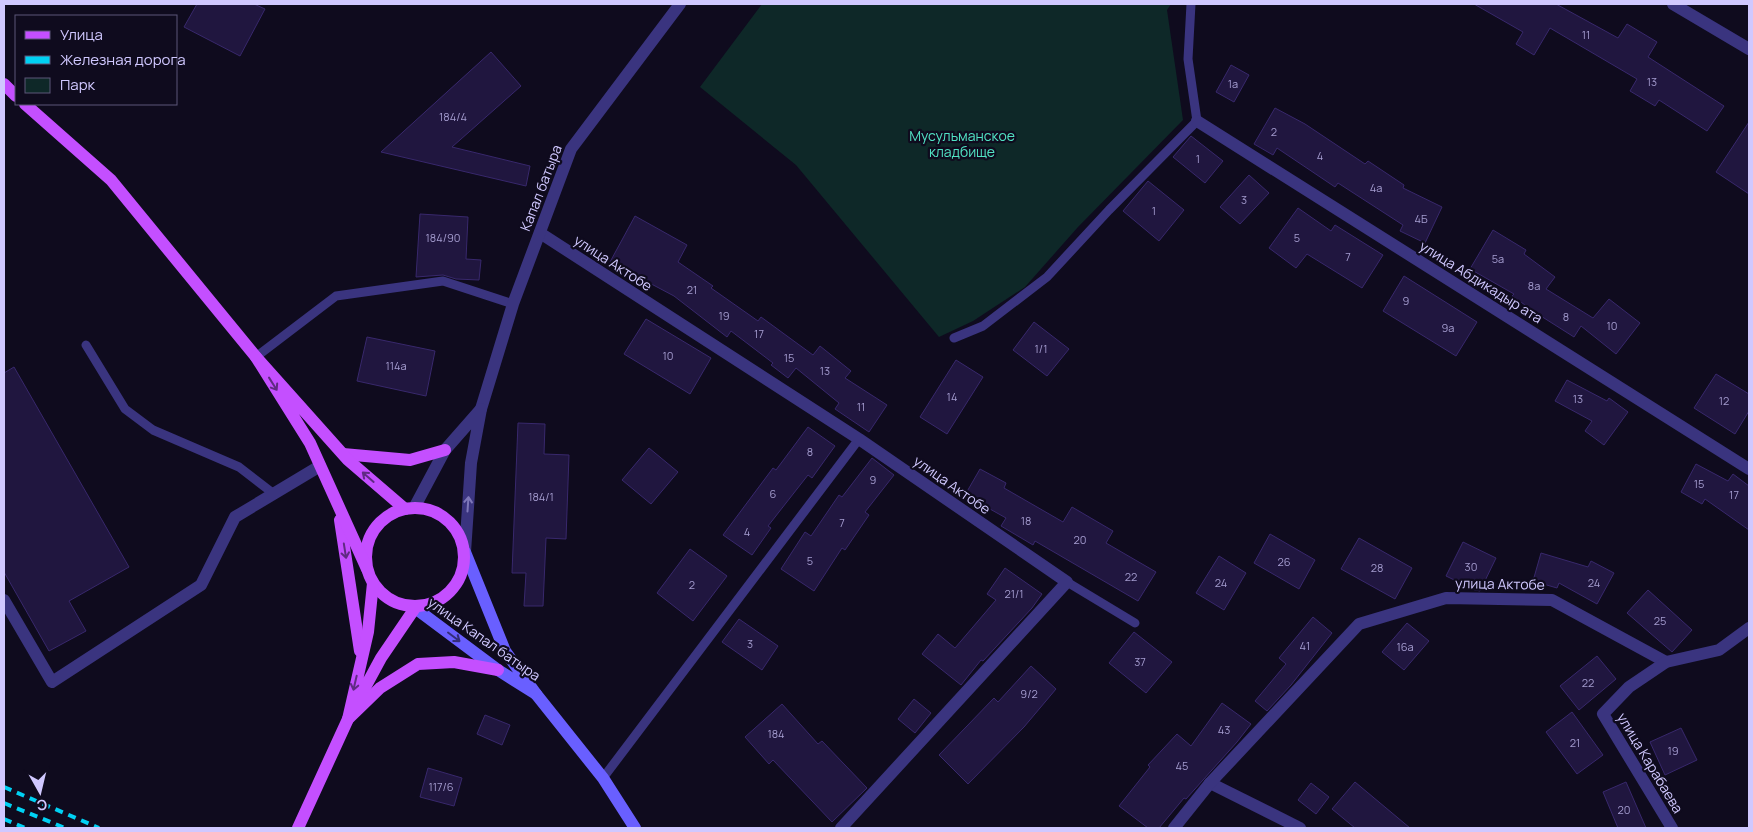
<svg xmlns="http://www.w3.org/2000/svg" width="1753" height="832" font-family="Manrope,sans-serif">
  <style>
    .green { fill: #0e2828 }
    .building { fill: #20163f; stroke: #38286c }
    .lines { fill: none; stroke-linecap: round; stroke-linejoin: round }
    .service { stroke: #3a347f; stroke-width: 9 }
    .minor { stroke: #3a347f; stroke-width: 12 }
    .tertiary { stroke: #3a347f; stroke-width: 12 }
    .secondary { stroke: #695fff; stroke-width: 12 }
    .primary { stroke: #c44fff; stroke-width: 12 }
    .rail { stroke: #00d1f3; stroke-width: 4; stroke-dasharray: 8 6; stroke-linecap: butt }
    .oneway { stroke: #602a83 }
    .oneway2 { stroke: #7e77b9 }
    .oneway3 { stroke: #332d78 }
    .labels { text-anchor: middle; stroke-width: 4.5; stroke-linejoin: round; paint-order: stroke }
    .number-label { font-size: 11px; fill: #a49ccf }
    .park-label { font-size: 14px; fill: #51e2c3; stroke: #0f0b1e }
    .street-label { font-size: 14px; fill: #d0c8ff; stroke: #0f0b1e }
  </style>
  <rect width="100%" height="100%" fill="#0f0b1e"/>
  <!-- green -->
  <polygon class="green" points="762,4 1171,4 1167,10 1183,120 1078,227 1025,287 973,321 939,337 796,165 700,87"/>
  <!-- building -->
  <g class="building">
    <polygon points="197,4 254,4 265,9 240,56 184,27"/>
    <polygon points="1474,4 1556,4 1618,38 1627,24 1657,42 1648,57 1724,106 1707,131 1659,100 1655,106 1630,91 1637,79 1550,28 1534,55 1516,44 1523,32"/>
    <polygon points="491,52 521,86 452,147 530,166 526,186 381,152"/>
    <polygon points="1231,65 1249,75 1234,102 1216,92"/>
    <polygon points="1275,108 1305,124 1365,164 1368,161 1404,185 1403,188 1442,207 1425,243 1400,231 1403,225 1338,183 1335,187 1277,148 1273,155 1254,144"/>
    <polygon points="1749,122 1749,194 1716,172"/>
    <polygon points="1191,136 1223,161 1205,183 1173,157"/>
    <polygon points="1249,175 1269,193 1240,224 1220,207"/>
    <polygon points="1148,181 1184,210 1159,241 1123,211"/>
    <polygon points="1298,208 1331,231 1335,225 1383,255 1362,288 1307,254 1296,268 1269,248"/>
    <polygon points="420,214 468,217 466,259 481,260 479,280 456,279 443,275 416,277"/>
    <polygon points="635,216 687,245 678,262 713,286 711,288 758,321 761,317 813,355 820,346 851,371 845,378 887,405 869,432 835,409 839,403 796,368 788,378 771,365 773,363 731,331 727,337 674,296 610,262"/>
    <polygon points="1493,230 1526,250 1524,254 1555,277 1546,289 1593,318 1609,299 1640,323 1616,354 1581,326 1574,337 1544,318 1512,296 1514,294 1470,269"/>
    <polygon points="1404,276 1477,322 1456,356 1383,311"/>
    <polygon points="646,319 711,358 690,394 624,354"/>
    <polygon points="1034,322 1069,349 1047,376 1013,350"/>
    <polygon points="367,337 435,351 426,396 357,381"/>
    <polygon points="956,360 983,377 947,434 920,417"/>
    <polygon points="14,367 129,567 69,601 86,631 49,651 4,572 4,373"/>
    <polygon points="1716,374 1749,394 1749,411 1735,434 1694,408"/>
    <polygon points="1567,380 1607,401 1609,398 1628,412 1604,445 1585,431 1592,421 1555,401"/>
    <polygon points="518,423 545,424 544,454 569,455 566,539 546,538 543,606 524,606 526,573 512,573"/>
    <polygon points="808,427 835,446 812,478 808,475 768,526 771,528 752,555 723,535 773,468 776,470"/>
    <polygon points="649,448 678,472 651,504 622,480"/>
    <polygon points="872,458 894,475 865,512 869,515 845,550 842,548 814,591 781,569 805,532 811,536 839,495 842,497"/>
    <polygon points="1696,464 1728,481 1733,474 1749,486 1749,530 1705,499 1702,504 1681,492"/>
    <polygon points="980,469 1006,483 1004,488 1063,522 1072,507 1113,531 1106,543 1156,572 1138,601 1035,541 1033,545 1001,526 1006,518 965,495"/>
    <polygon points="1270,534 1315,560 1299,589 1254,563"/>
    <polygon points="1359,538 1412,568 1395,599 1341,569"/>
    <polygon points="1463,542 1496,558 1480,591 1475,590 1446,576"/>
    <polygon points="690,549 727,576 693,621 657,593"/>
    <polygon points="1541,553 1588,567 1591,561 1614,573 1597,604 1559,583 1557,588 1533,581"/>
    <polygon points="1219,556 1246,573 1224,610 1196,593"/>
    <polygon points="1005,568 1042,594 1032,608 983,661 981,660 961,685 922,654 938,634 955,648 996,600 987,594"/>
    <polygon points="1648,590 1692,630 1672,652 1627,613"/>
    <polygon points="1313,617 1332,633 1291,685 1267,711 1255,701 1286,664 1279,658"/>
    <polygon points="739,619 778,646 762,670 722,642"/>
    <polygon points="1407,623 1429,641 1404,670 1382,652"/>
    <polygon points="1134,632 1172,662 1146,693 1109,663"/>
    <polygon points="1597,656 1616,679 1579,710 1560,686"/>
    <polygon points="1031,666 1056,689 1024,727 968,784 939,755 994,698 998,702"/>
    <polygon points="914,699 931,713 915,733 898,719"/>
    <polygon points="1222,703 1251,724 1237,742 1186,799 1184,798 1159,828 1148,828 1119,806 1150,767 1148,765 1177,734 1191,746"/>
    <polygon points="782,704 818,744 822,741 867,788 832,822 773,760 769,764 745,737"/>
    <polygon points="1572,712 1603,755 1577,774 1546,732"/>
    <polygon points="485,715 510,725 502,745 477,734"/>
    <polygon points="1681,728 1697,760 1665,775 1650,742"/>
    <polygon points="428,768 462,778 454,806 420,797"/>
    <polygon points="1355,782 1410,828 1355,828 1332,809"/>
    <polygon points="1626,782 1646,828 1618,828 1603,792"/>
    <polygon points="1311,783 1329,797 1316,814 1298,800"/>
  </g>
  <g class="lines">
    <!-- service -->
    <g class="service">
      <polyline points="954,338 983,326 1047,277 1109,210 1197,121 1188,59 1191,4"/>
      <polyline points="86,345 125,409 153,430 239,467 274,494"/>
      <polyline points="256,357 336,296 443,281 513,304"/>
      <polyline points="1067,582 1135,623"/>
      <polyline points="603,778 859,439"/>
    </g>
    <!-- minor -->
    <g class="minor">
      <polyline points="1673,4 1749,49"/>
      <polyline points="1197,121 1749,469"/>
      <polyline points="540,233 859,439 1067,582 841,828"/>
      <polyline points="4,600 52,682 201,585 235,517 320,466"/>
      <polyline points="1210,783 1300,828"/>
      <polyline points="1174,828 1210,783 1359,624 1446,598 1552,600 1666,662"/>
      <polyline points="1672,828 1603,714 1629,687 1666,662 1719,650 1749,628"/>
    </g>
    <!-- tertiary -->
    <g class="tertiary">
      <polyline points="481,409 513,304 571,149 680,4"/>
      <polyline points="414,508 445,450 481,409 471,463 465,552"/>
    </g>
    <!-- secondary -->
    <g class="secondary">
      <polyline points="415,608 498,670 536,694 505,651 465,552"/>
      <polyline points="536,694 603,778 635,828"/>
    </g>
    <!-- primary -->
    <g class="primary">
      <polyline points="4,84 16,96"/>
      <polyline points="25,104 111,180 256,357"/>
      <polyline points="343,454 410,460 445,450"/>
      <circle cx="415" cy="557" r="49"/>
      <polyline points="340,520 360,651"/>
      <polyline points="367,569 310,443 256,357 348,460 405,509"/>
      <polyline points="373,583 368,632 348,719 381,658 415,608"/>
      <polyline points="298,828 348,719 380,688 418,664 454,662 498,670"/>
    </g>
    <!-- rail -->
    <g class="rail">
      <polyline points="4,787 99,828"/>
      <polyline points="4,803 65,828"/>
      <polyline points="4,819 25,828"/>
    </g>
  </g>
  <!-- one-way arrows -->
  <defs><path id="oneway-shaft" d="M-6 0H5M1.5-3L5.5 0L1.5 3" fill="none" stroke-width="1.6" stroke-linecap="round" stroke-linejoin="round" transform="scale(1.25)"/></defs>
  <g class="oneway">
    <use href="#oneway-shaft" transform="translate(273 384) rotate(58)"/>
    <use href="#oneway-shaft" transform="translate(368 477) rotate(-139)"/>
    <use href="#oneway-shaft" transform="translate(345 551) rotate(81)"/>
    <use href="#oneway-shaft" transform="translate(355 683) rotate(103)"/>
  </g>
  <use class="oneway2" href="#oneway-shaft" transform="translate(468 504) rotate(-86)"/>
  <use class="oneway3" href="#oneway-shaft" transform="translate(454 637) rotate(37)"/>
  <g class="labels">
    <!-- number labels -->
    <g class="number-label">
      <text x="1586" y="39">11</text>
      <text x="1652" y="86">13</text>
      <text x="1233" y="88">1а</text>
      <text x="453" y="121">184/4</text>
      <text x="1274" y="136">2</text>
      <text x="1320" y="160">4</text>
      <text x="1198" y="163">1</text>
      <text x="1376" y="192">4а</text>
      <text x="1244" y="204">3</text>
      <text x="1154" y="215">1</text>
      <text x="1421" y="223">4Б</text>
      <text x="443" y="242">184/90</text>
      <text x="1297" y="242">5</text>
      <text x="1348" y="261">7</text>
      <text x="1498" y="263">5а</text>
      <text x="1534" y="290">8а</text>
      <text x="692" y="294">21</text>
      <text x="1406" y="305">9</text>
      <text x="724" y="320">19</text>
      <text x="1566" y="321">8</text>
      <text x="1612" y="330">10</text>
      <text x="1448" y="332">9а</text>
      <text x="759" y="338">17</text>
      <text x="1041" y="353">1/1</text>
      <text x="668" y="360">10</text>
      <text x="789" y="362">15</text>
      <text x="396" y="370">114а</text>
      <text x="825" y="375">13</text>
      <text x="952" y="401">14</text>
      <text x="1578" y="403">13</text>
      <text x="1724" y="405">12</text>
      <text x="861" y="411">11</text>
      <text x="810" y="456">8</text>
      <text x="873" y="484">9</text>
      <text x="1699" y="488">15</text>
      <text x="773" y="498">6</text>
      <text x="1734" y="499">17</text>
      <text x="541" y="501">184/1</text>
      <text x="1026" y="525">18</text>
      <text x="842" y="527">7</text>
      <text x="747" y="536">4</text>
      <text x="1080" y="544">20</text>
      <text x="810" y="565">5</text>
      <text x="1284" y="566">26</text>
      <text x="1471" y="571">30</text>
      <text x="1377" y="572">28</text>
      <text x="1131" y="581">22</text>
      <text x="1221" y="587">24</text>
      <text x="1594" y="587">24</text>
      <text x="692" y="589">2</text>
      <text x="1014" y="598">21/1</text>
      <text x="1660" y="625">25</text>
      <text x="750" y="648">3</text>
      <text x="1305" y="650">41</text>
      <text x="1405" y="651">16а</text>
      <text x="1140" y="666">37</text>
      <text x="1588" y="687">22</text>
      <text x="1029" y="698">9/2</text>
      <text x="1224" y="734">43</text>
      <text x="776" y="738">184</text>
      <text x="1575" y="747">21</text>
      <text x="1673" y="755">19</text>
      <text x="1182" y="770">45</text>
      <text x="441" y="791">117/6</text>
      <text x="1624" y="814">20</text>
    </g>
    <!-- park labels -->
    <g class="park-label">
      <text x="962" y="141">Мусульманское<tspan x="962" dy="16">кладбище</tspan></text>
    </g>
    <!-- street labels -->
    <g class="street-label">
      <text transform="translate(541 188) rotate(-69)" y="5">Капал батыра</text>
      <text transform="translate(613 263) rotate(33)" y="5">улица Актобе</text>
      <text transform="translate(1481 282) rotate(32)" y="5">улица Абдикадыр ата</text>
      <text transform="translate(952 485) rotate(35)" y="5">улица Актобе</text>
      <text transform="translate(1500 584) rotate(1)" y="5">улица Актобе</text>
      <text transform="translate(484 639) rotate(35)" y="5">улица Капал батыра</text>
      <text transform="translate(1650 763) rotate(59)" y="5">улица Карабаева</text>
    </g>
  </g>
  <!-- border -->
  <rect width="1753" height="832" fill="none" stroke="#d0c8ff" stroke-width="10"/>
  <!-- legend -->
  <rect x="15" y="15" width="162" height="90" fill="#0f0b1e" stroke="#5c5778"/>
  <rect x="25" y="31" width="25" height="8" fill="#c44fff" stroke="#5c5778"/>
  <text x="60" y="40" font-size="15" fill="#d0c8ff">Улица</text>
  <rect x="25" y="56" width="25" height="8" fill="#00d1f3" stroke="#5c5778"/>
  <text x="60" y="65" font-size="15" fill="#d0c8ff">Железная дорога</text>
  <rect x="25" y="78" width="25" height="15" fill="#0e2828" stroke="#5c5778"/>
  <text x="60" y="90" font-size="15" fill="#d0c8ff">Парк</text>
  <!-- north arrow -->
  <g transform="translate(40 792) rotate(172)" stroke="#0f0b1e" stroke-width="4" paint-order="stroke">
  <path d="M0-4L9 19L0 12L-9 19Z" fill="#d0c8ff"/>
  <text y="-8" font-size="14" font-weight="bold" text-anchor="middle" fill="#d0c8ff">С</text>
  </g>
</svg>
